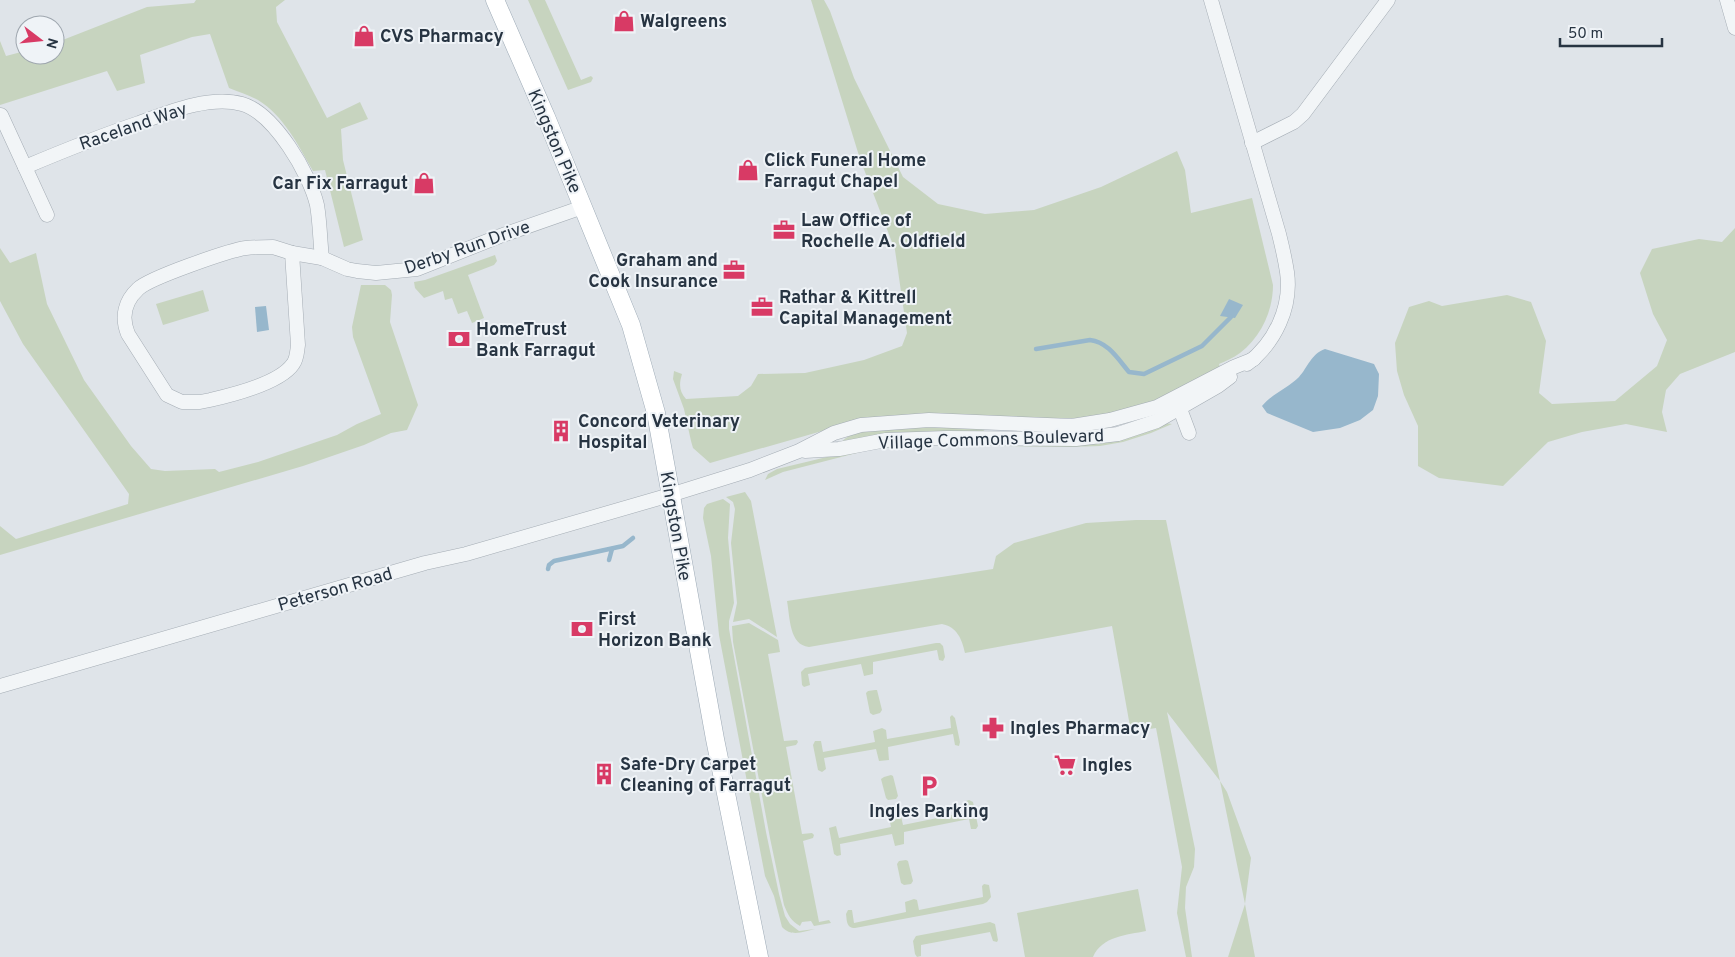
<svg xmlns="http://www.w3.org/2000/svg" width="1735" height="957" font-family="Overpass,sans-serif">
  <style>
    .green { fill: #c7d4bf }
    .water { fill: #97b7cc }
    .lines { fill: none; stroke-linecap: round; stroke-linejoin: round }
    .stream { stroke: #97b7cc; stroke-width: 4.5 }
    .minor-casing { stroke: #a4acb4; stroke-width: 15 }
    .major-casing { stroke: #9daab6; stroke-width: 19 }
    .minor { stroke: #f2f5f7; stroke-width: 14 }
    .major { stroke: #fff; stroke-width: 18 }
    .labels { text-anchor: middle; stroke-width: 4; stroke-linejoin: round; paint-order: stroke }
    .poi-label { font-size: 18px; font-weight: bold; fill: #273442; stroke: #eff3f7; text-anchor: start }
    .street-label { font-size: 18px; fill: #273442; stroke: #eff3f7 }
  </style>
  <rect width="100%" height="100%" fill="#dfe4e9"/>
  <!-- green -->
  <g class="green">
    <path d="M196 0H285L276 7 277 22 327 118 360 102 368 119 341 129 343 160 363 240 344 247 325 170 313 171C298 145 284 116 258 100 249 95 239 92 229 88L210 34 192 37 140 55 145 83 117 91 107 71 0 105V41L6 56 25 51V55H55V43L147 7 194 3Z"/>
    <polygon points="528,0 545,0 581,80 591,76 593,78 591,82 568,90"/>
    <path d="M811 0H824L830 11 854 78 903 177 938 204 985 214 1034 210 1101 187 1177 151 1185 170 1191 213 1252 198 1273 285C1273 311 1261 337 1240 353 1233 358 1226 361 1219 364L1221 370 1149 404 1088 418 864 419 710 463 693 448 691 441 684 409 673 379 674 371 682 374C679 384 679 391 686 399L738 396 751 386 758 374 805 373 864 360 902 346 907 333 895 250 860 159Z"/>
    <polygon points="1735,228 1735,352 1680,374 1666,390 1662,412 1667,432 1626,424 1582,432 1548,442 1503,486 1439,478 1418,466 1418,426 1404,395 1397,371 1395,343 1409,307 1429,301 1442,306 1507,295 1531,302 1546,341 1539,393 1552,404 1615,401 1657,366 1667,340 1653,314 1640,273 1652,249 1699,239 1722,242"/>
    <polygon points="0,248 10,263 36,253 47,304 84,380 131,446 151,469 165,471 215,469 219,472 258,462 337,435 357,424 381,414 353,337 352,327 361,285 385,285 391,290 392,295 390,322 418,405 407,430 391,433 364,445 303,466 0,555 0,526 16,539 128,504 129,494 23,344 0,301"/>
    <polygon points="495,255 497,261 494,265 468,275 484,318 472,323 467,311 458,314 452,298 445,300 443,291 424,298 415,288 414,282 425,280"/>
    <polygon points="203,290 209,311 163,325 156,304"/>
    <polygon points="1165,423 1172,424 1151,433 1123,442 1100,446 1068,447 917,445 876,448 783,472 765,480 768,474 777,469 881,444 1059,443"/>
    <path d="M902 426 985 429 982 433 900 432 842 442C852 428 885 428 902 426Z"/>
    <polygon points="745,492 751,501 777,637 749,619 733,622 737,603 731,543 735,509 733,502 726,497"/>
    <path d="M723 499 730 504 728 538 734 603 729 621V629L766 832 779 894 785 916 790 924 799 931 815 929C803 932 791 937 782 927L774 896 765 876 719 635 711 556 703 518 704 508 707 504Z"/>
    <path d="M1136 520H1166L1220 781 1227 792 1251 858 1245 904 1255 957H1228L1245 904 1220 781 1167 712 1195 849 1194 867 1186 887 1185 908 1192 957H1186L1177 913 1182 867 1156 728 1131 732 1112 626 965 653C962 639 957 627 942 624L809 647C789 645 790 617 787 601L993 569 996 556 1014 543 1086 523Z"/>
    <path d="M749 623 778 640 780 652 768 654 784 741 797 740 798 742 796 745 786 747 802 834 812 833 814 835 813 838 803 841 819 922 829 920 831 923 814 926 811 921 802 922 800 926C791 921 788 915 784 905L770 838 733 642 732 626Z"/>
    <polygon points="936,643 940,643 943,646 945,657 943,661 939,660 937,650 873,662 873,674 864,676 861,664 808,674 810,685 804,687 802,685 801,672 805,668"/>
    <polygon points="875,690 877,690 882,710 880,713 873,715 870,713 866,693 868,691"/>
    <polygon points="952,715 955,718 960,742 959,746 955,745 953,734 888,747 889,760 879,761 876,749 824,758 826,769 822,772 818,770 813,745 815,741 821,741 823,752 875,742 873,731 882,728 886,730 887,739 951,728 950,717"/>
    <polygon points="891,775 893,776 898,796 896,799 888,800 886,798 881,779 884,777"/>
    <polygon points="969,800 973,802 978,826 976,829 971,829 969,819 904,832 904,844 895,846 892,834 840,844 841,855 837,856 834,854 829,828 836,826 839,838 891,827 889,817 898,814 901,816 903,825 967,812 966,801"/>
    <polygon points="906,860 908,861 913,881 911,884 904,885 901,883 897,864 899,861"/>
    <path d="M984 884 989 885 991 897 987 902 983 904 855 928C846 928 847 920 846 914L848 910H852L854 923 906 912 905 902 914 899 917 900 919 910 983 897 982 886Z"/>
    <path d="M1138 889 1146 931C1127 935 1102 936 1093 957H1025L1017 913Z"/>
    <polygon points="990,922 995,924 998,940 997,942 993,941 990,932 921,945 921,956 917,957 915,954 913,941 916,936"/>
  </g>
  <!-- water -->
  <g class="water">
    <polygon points="1229,299 1243,305 1235,318 1220,316"/>
    <polygon points="266,306 269,330 257,332 255,307"/>
    <path d="M1325 349 1374 364 1379 374 1378 396 1373 410 1360 420 1340 428 1313 432 1267 413 1262 406C1272 394 1288 388 1299 377 1308 367 1311 354 1325 349Z"/>
  </g>
  <g class="lines">
    <!-- stream -->
    <g class="stream">
      <path d="M1036 349 1090 340C1108 342 1118 359 1129 372L1144 374 1202 346 1231 317"/>
      <polyline points="609,560 612,549"/>
      <polyline points="548,569 549,565 554,561 623,546 633,538"/>
    </g>
    <!-- minor casing -->
    <g class="minor-casing">
      <g id="minor">
        <path d="M1211 0 1279 234C1282 246 1285 259 1287 272 1292 307 1275 343 1247 364"/>
        <polyline points="1727,0 1735,28"/>
        <polyline points="1,115 47,215"/>
        <polyline points="1252,143 1294,122 1303,114 1388,0"/>
        <path d="M25 167C63 151 100 136 139 123 169 112 210 95 242 104 274 113 310 174 317 205 320 222 320 241 322 258"/>
        <path d="M273 247 292 253 298 345C297 352 297 359 293 364 280 383 232 395 210 400L200 402H182L167 395 128 334C121 317 125 301 138 289 149 278 230 250 246 248 255 247 264 247 273 247Z"/>
        <polyline points="292,253 322,258 347,269 357,271 376,273 417,269 500,236 583,207"/>
        <polyline points="1177,401 1189,433"/>
        <polyline points="805,451 839,449 886,440 947,438 1076,439 1118,434 1157,421 1218,386 1230,377"/>
        <polyline points="0,686 425,563 466,554 670,495 750,470 799,451 834,433 861,425 929,420 1072,426 1110,420 1157,407 1234,367 1254,359"/>
      </g>
    </g>
    <!-- major casing -->
    <g class="major-casing">
      <polyline id="major" points="495,0 546,117 631,325 656,413 715,739 759,957"/>
    </g>
    <!-- minor -->
    <use href="#minor" class="minor"/>
    <!-- major -->
    <use href="#major" class="major"/>
  </g>
  <!-- icons -->
  <defs>
    <g id="shop-bare" transform="scale(1.725)"><path d="M-5-2.5h2.3a2.7 3.5 0 0 1 5.4 0H5L5.5 6h-11ZM-1.5-2.5h3a1.5 2.3 0 0 0-3 0Z" fill="#d83a65" stroke="#eff3f7" stroke-width="2.5" paint-order="stroke"/></g>
    <g id="office-bare" transform="scale(1.725)"><path d="M-6-3h4V-5.5h4V-3h4V5H-6ZM-1-4.5V-3h2v-1.5ZM-6 0V1H6V0Z" fill="#d83a65" stroke="#eff3f7" stroke-width="2.5" paint-order="stroke"/></g>
    <g id="bank-bare" transform="scale(1.725)"><path d="M-6-4H6V4H-6ZM0-2.3a2.3 2.3 0 1 0 0 4.6a2.3 2.3 0 1 0 0-4.6Z" fill="#d83a65" stroke="#eff3f7" stroke-width="2.5" paint-order="stroke"/></g>
    <g id="building-bare" transform="scale(1.725)"><path d="M-4-6H4V6H1V3H-1V6H-4ZM-2.5-4.3h1.7v1.8h-1.7ZM.8-4.3h1.7v1.8H.8ZM-2.5-1h1.7V.8h-1.7ZM.8-1h1.7V.8H.8Z" fill="#d83a65" stroke="#eff3f7" stroke-width="2.5" paint-order="stroke"/></g>
    <g id="pharmacy-bare" transform="scale(1.725)"><path d="M-2-6h4v4h4v4h-4v4h-4v-4h-4v-4h4Z" fill="#d83a65" stroke="#eff3f7" stroke-width="2.5" paint-order="stroke"/></g>
    <g id="supermarket-bare" transform="scale(1.725)"><path d="M-6-5.5h2.5l.6 2H6L4.5 2H-2.5L-4.4-4H-6ZM-1.5 3.2a1.3 1.3 0 1 0 .1 0ZM3 3.2a1.3 1.3 0 1 0 .1 0Z" fill="#d83a65" stroke="#eff3f7" stroke-width="2.5" paint-order="stroke"/></g>
    <g id="parking-bare" transform="scale(1.725)"><path d="M-3.5-5.5H1a3.5 3.5 0 0 1 0 7H-1V5.5H-3.5ZM-1-3.4V-.6H.8a1.4 1.4 0 0 0 0-2.8Z" fill="#d83a65" stroke="#eff3f7" stroke-width="2.5" paint-order="stroke"/></g>
  </defs>
  <g fill-rule="evenodd">
    <use href="#shop-bare" x="624" y="21"/>
    <use href="#shop-bare" x="364" y="36"/>
    <use href="#shop-bare" x="748" y="170"/>
    <use href="#shop-bare" x="424" y="183"/>
    <use href="#office-bare" x="784" y="230"/>
    <use href="#office-bare" x="734" y="270"/>
    <use href="#office-bare" x="762" y="307"/>
    <use href="#bank-bare" x="459" y="339"/>
    <use href="#building-bare" x="561" y="431"/>
    <use href="#bank-bare" x="582" y="629"/>
    <use href="#pharmacy-bare" x="993" y="728"/>
    <use href="#supermarket-bare" x="1065" y="765"/>
    <use href="#building-bare" x="604" y="774"/>
    <use href="#parking-bare" x="929" y="786"/>
  </g>
  <g class="labels">
    <!-- poi labels -->
    <g class="poi-label">
      <text x="640" y="27">Walgreens</text>
      <text x="380" y="42">CVS Pharmacy</text>
      <text x="764" y="166">Click Funeral Home<tspan x="764" dy="21">Farragut Chapel</tspan></text>
      <text x="408" y="189" text-anchor="end">Car Fix Farragut</text>
      <text x="801" y="226">Law Office of<tspan x="801" dy="21">Rochelle A. Oldfield</tspan></text>
      <text x="718" y="266" text-anchor="end">Graham and<tspan x="718" dy="21">Cook Insurance</tspan></text>
      <text x="779" y="303">Rathar &amp; Kittrell<tspan x="779" dy="21">Capital Management</tspan></text>
      <text x="476" y="335">HomeTrust<tspan x="476" dy="21">Bank Farragut</tspan></text>
      <text x="578" y="427">Concord Veterinary<tspan x="578" dy="21">Hospital</tspan></text>
      <text x="598" y="625">First<tspan x="598" dy="21">Horizon Bank</tspan></text>
      <text x="1010" y="734">Ingles Pharmacy</text>
      <text x="620" y="770">Safe-Dry Carpet<tspan x="620" dy="21">Cleaning of Farragut</tspan></text>
      <text x="1082" y="771">Ingles</text>
      <text x="929" y="817" text-anchor="middle">Ingles Parking</text>
    </g>
    <!-- street labels -->
    <g class="street-label">
      <text transform="translate(133 126) rotate(-19)" y="6">Raceland Way</text>
      <text transform="translate(555 141) rotate(67)" y="6">Kingston Pike</text>
      <text transform="translate(467 247) rotate(-19)" y="6">Derby Run Drive</text>
      <text transform="translate(991 439) rotate(-2)" y="6">Village Commons Boulevard</text>
      <text transform="translate(676 526) rotate(80)" y="6">Kingston Pike</text>
      <text transform="translate(335 589) rotate(-16)" y="6">Peterson Road</text>
    </g>
  </g>
  <!-- north arrow -->
  <g transform="translate(40 40) rotate(106)"><circle r="24" fill="#eff3f7" stroke="#9fa7af"/>
  <path d="M0-4L9 19L0 12L-9 19Z" fill="#d83a65"/>
  <text y="-8" font-size="14" font-weight="bold" text-anchor="middle" fill="#273442">N</text>
  </g>
  <!-- scale -->
  <path d="M1560 38v8h102v-8" fill="none" stroke="#273442" stroke-width="2.5"/>
  <text x="1568" y="38" font-size="15" fill="#273442" stroke="#eff3f7" stroke-width="4" paint-order="stroke">50 m</text>
</svg>
